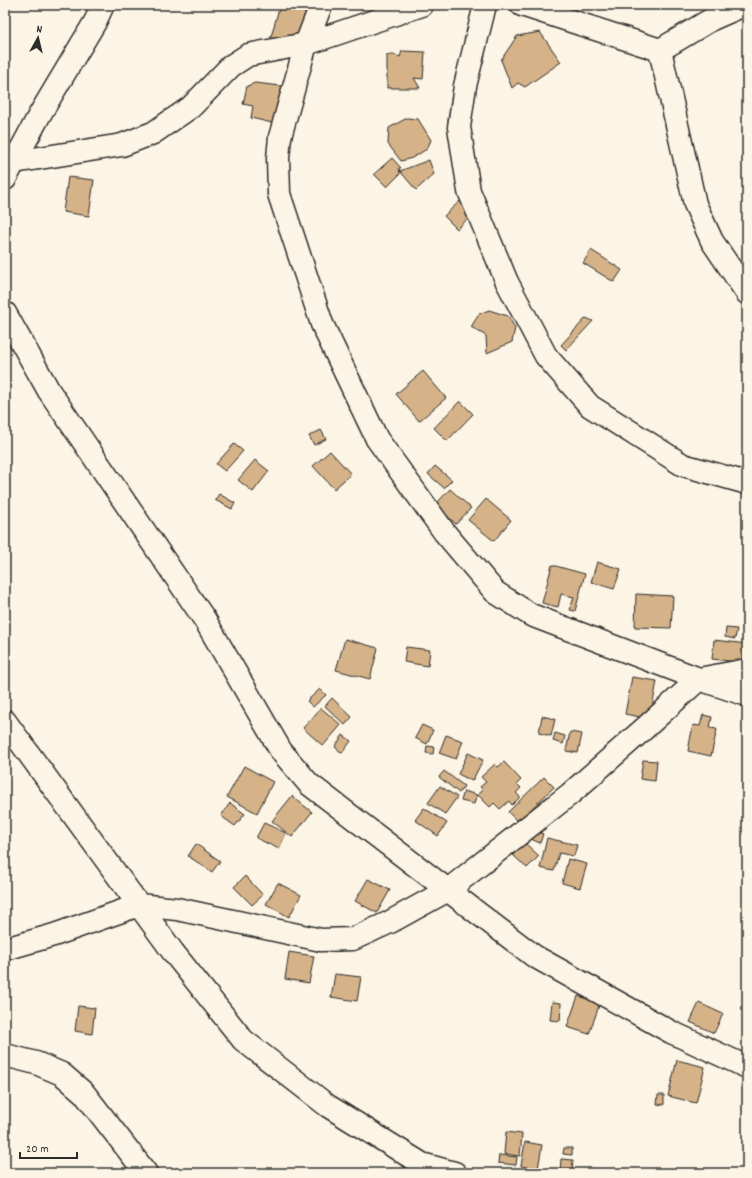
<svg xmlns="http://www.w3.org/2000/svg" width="752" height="1178" font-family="Dekko,sans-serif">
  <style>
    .building { fill: #d6b288; stroke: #2b2b2b }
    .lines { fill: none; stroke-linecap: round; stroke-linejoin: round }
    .minor-casing { stroke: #2b2b2b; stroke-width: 25 }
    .minor { stroke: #fcf5e5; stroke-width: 22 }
  </style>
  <rect width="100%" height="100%" fill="#fcf5e5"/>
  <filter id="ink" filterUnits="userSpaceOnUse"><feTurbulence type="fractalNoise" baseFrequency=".025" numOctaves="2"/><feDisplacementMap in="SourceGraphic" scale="8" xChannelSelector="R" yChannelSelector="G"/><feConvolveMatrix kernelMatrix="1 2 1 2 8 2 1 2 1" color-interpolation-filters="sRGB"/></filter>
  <g filter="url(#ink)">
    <!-- building -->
    <g class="building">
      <polygon points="280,5 297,5 313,9 304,42 270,40"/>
      <polygon points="540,32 561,62 525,87 518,83 512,88 501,60 517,36"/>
      <polygon points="402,51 425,52 423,79 414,78 420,88 387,88 387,55 395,55 400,57"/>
      <polygon points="255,83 281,86 286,96 281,117 272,123 251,118 253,106 243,104 247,86"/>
      <polygon points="407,118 418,119 431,140 427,149 412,158 401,161 388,144 389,128"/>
      <polygon points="392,158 401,168 399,168 400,174 387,187 374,174"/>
      <polygon points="429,160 434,174 416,190 400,171"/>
      <polygon points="68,177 94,180 89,216 63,212"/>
      <polygon points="461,200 474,213 457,229 444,216"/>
      <polygon points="591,250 622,270 614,282 583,263"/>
      <polygon points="489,310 508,316 515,328 512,342 487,353 486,336 471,327 479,314"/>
      <polygon points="586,318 593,321 566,350 561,345"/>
      <polygon points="423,371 446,398 419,421 396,394"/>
      <polygon points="460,401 473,414 447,441 434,428"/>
      <polygon points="321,430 326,439 314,445 309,436"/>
      <polygon points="234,444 243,451 225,471 216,464"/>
      <polygon points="330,451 351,474 334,489 313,466"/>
      <polygon points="255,460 269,471 253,492 238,480"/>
      <polygon points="435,466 452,480 444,488 428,474"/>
      <polygon points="450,489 471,508 456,524 435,505"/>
      <polygon points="219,494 235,503 232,509 215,500"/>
      <polygon points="486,499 511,520 494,541 468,520"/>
      <polygon points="597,562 621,569 614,589 591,582"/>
      <polygon points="552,565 585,574 575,611 570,610 574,597 561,594 558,607 542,603"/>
      <polygon points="636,594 673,596 671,628 635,627"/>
      <polygon points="726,628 737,629 735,639 725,637"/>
      <polygon points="345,639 378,648 370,679 336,670"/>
      <polygon points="714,640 747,644 747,663 712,659"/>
      <polygon points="406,647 430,650 428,666 404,662"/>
      <polygon points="632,677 657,681 650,719 625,714"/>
      <polygon points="320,689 326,695 313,707 307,701"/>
      <polygon points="332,698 352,717 345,725 325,706"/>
      <polygon points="321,708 341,725 323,746 303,728"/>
      <polygon points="703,715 712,717 710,728 717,729 711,756 688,751 693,725 700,726"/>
      <polygon points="542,716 555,719 551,736 539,733"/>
      <polygon points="422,725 433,730 427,744 415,738"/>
      <polygon points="570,732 582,734 578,753 566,751"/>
      <polygon points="555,733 565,736 563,744 553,741"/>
      <polygon points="343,735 351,741 342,753 335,747"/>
      <polygon points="446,735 463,741 456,759 439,753"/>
      <polygon points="427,746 434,747 433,754 426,753"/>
      <polygon points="468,753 483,760 472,781 458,774"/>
      <polygon points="643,760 657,761 655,781 640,779"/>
      <polygon points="504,762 521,780 517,784 521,788 516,793 520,797 512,805 509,801 500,809 494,803 490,807 478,795 483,790 480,787 486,782 481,777 495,764 498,767"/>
      <polygon points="244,766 273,782 257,813 227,797"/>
      <polygon points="444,771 464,786 459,793 439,777"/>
      <polygon points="544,777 554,787 518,822 508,812"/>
      <polygon points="440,786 457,797 445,814 428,803"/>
      <polygon points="464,791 477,795 474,804 461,801"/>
      <polygon points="292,796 312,812 292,837 272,821"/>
      <polygon points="230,803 245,814 235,826 221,816"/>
      <polygon points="424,808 447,823 438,836 415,820"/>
      <polygon points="264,823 286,833 279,849 256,838"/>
      <polygon points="534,831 543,834 540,843 531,839"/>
      <polygon points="547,838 577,845 574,856 559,853 554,871 540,868"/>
      <polygon points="525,843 539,856 527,868 513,855"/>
      <polygon points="196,844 220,861 212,872 188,856"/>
      <polygon points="568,859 587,864 580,888 562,883"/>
      <polygon points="245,876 263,895 252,905 234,887"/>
      <polygon points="368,879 390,890 377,913 355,901"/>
      <polygon points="278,883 301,895 289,917 266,904"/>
      <polygon points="289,952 314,956 309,983 285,979"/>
      <polygon points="335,974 361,977 357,1001 331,997"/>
      <polygon points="578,996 600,1003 589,1034 567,1027"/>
      <polygon points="552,1002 561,1003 560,1021 550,1020"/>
      <polygon points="699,1003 723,1014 714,1033 690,1022"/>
      <polygon points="78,1006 95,1008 92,1034 75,1031"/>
      <polygon points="677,1060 705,1067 696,1103 668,1096"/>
      <polygon points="658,1095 664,1095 664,1105 657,1104"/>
      <polygon points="747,1129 747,1143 743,1142"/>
      <polygon points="506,1132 522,1134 520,1156 504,1154"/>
      <polygon points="525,1142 542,1145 538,1169 521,1166"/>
      <polygon points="564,1148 572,1148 572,1155 563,1154"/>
      <polygon points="499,1155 517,1157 516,1165 498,1163"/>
      <polygon points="561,1159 573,1160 572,1172 577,1173 560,1173"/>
    </g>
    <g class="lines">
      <!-- minor casing -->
      <g class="minor-casing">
        <g id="minor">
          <polyline points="321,5 306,44 280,137 278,158 279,194 322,324 377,439 445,533 495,592 531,615 699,679 747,695"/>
          <polyline points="485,5 465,86 459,127 469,191 507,282 546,356 590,406 683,465 747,483"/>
          <polyline points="522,5 660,50 712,19 744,5"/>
          <polyline points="660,50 695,204 712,241 747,293"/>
          <polyline points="14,162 122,145 153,133 191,107 231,66 248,55 306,44 422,5"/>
          <polyline points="5,179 40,114 95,22 103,5"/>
          <polyline points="5,313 49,391 205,620 281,751 309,784 534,956 671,1032 747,1067"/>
          <polyline points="5,721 173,952 243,1040 328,1106 422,1164 455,1173"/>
          <polyline points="5,949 54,935 139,905 177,909 321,940 353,939 390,922 448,890 570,794 646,727 699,679 747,670"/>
          <polyline points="5,1055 36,1063 62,1074 84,1093 146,1173"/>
        </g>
      </g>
      <!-- minor -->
      <use href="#minor" class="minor"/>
    </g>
  </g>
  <!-- margin -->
  <rect width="752" height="1178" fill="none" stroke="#fcf5e5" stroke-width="20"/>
  <rect x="10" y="10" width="732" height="1158" fill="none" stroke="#2b2b2b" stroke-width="1.5" filter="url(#ink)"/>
  <!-- north arrow -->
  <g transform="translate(38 38) rotate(8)" stroke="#fcf5e5" stroke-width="3" paint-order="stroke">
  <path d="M0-3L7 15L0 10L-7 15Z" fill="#2b2b2b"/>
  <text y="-6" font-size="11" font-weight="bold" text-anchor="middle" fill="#2b2b2b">N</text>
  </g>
  <!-- scale -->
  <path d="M20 1152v6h57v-6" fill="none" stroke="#2b2b2b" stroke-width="2"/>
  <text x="26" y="1152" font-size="12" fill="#2b2b2b" stroke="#fcf5e5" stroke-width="3" paint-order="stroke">20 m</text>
</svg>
